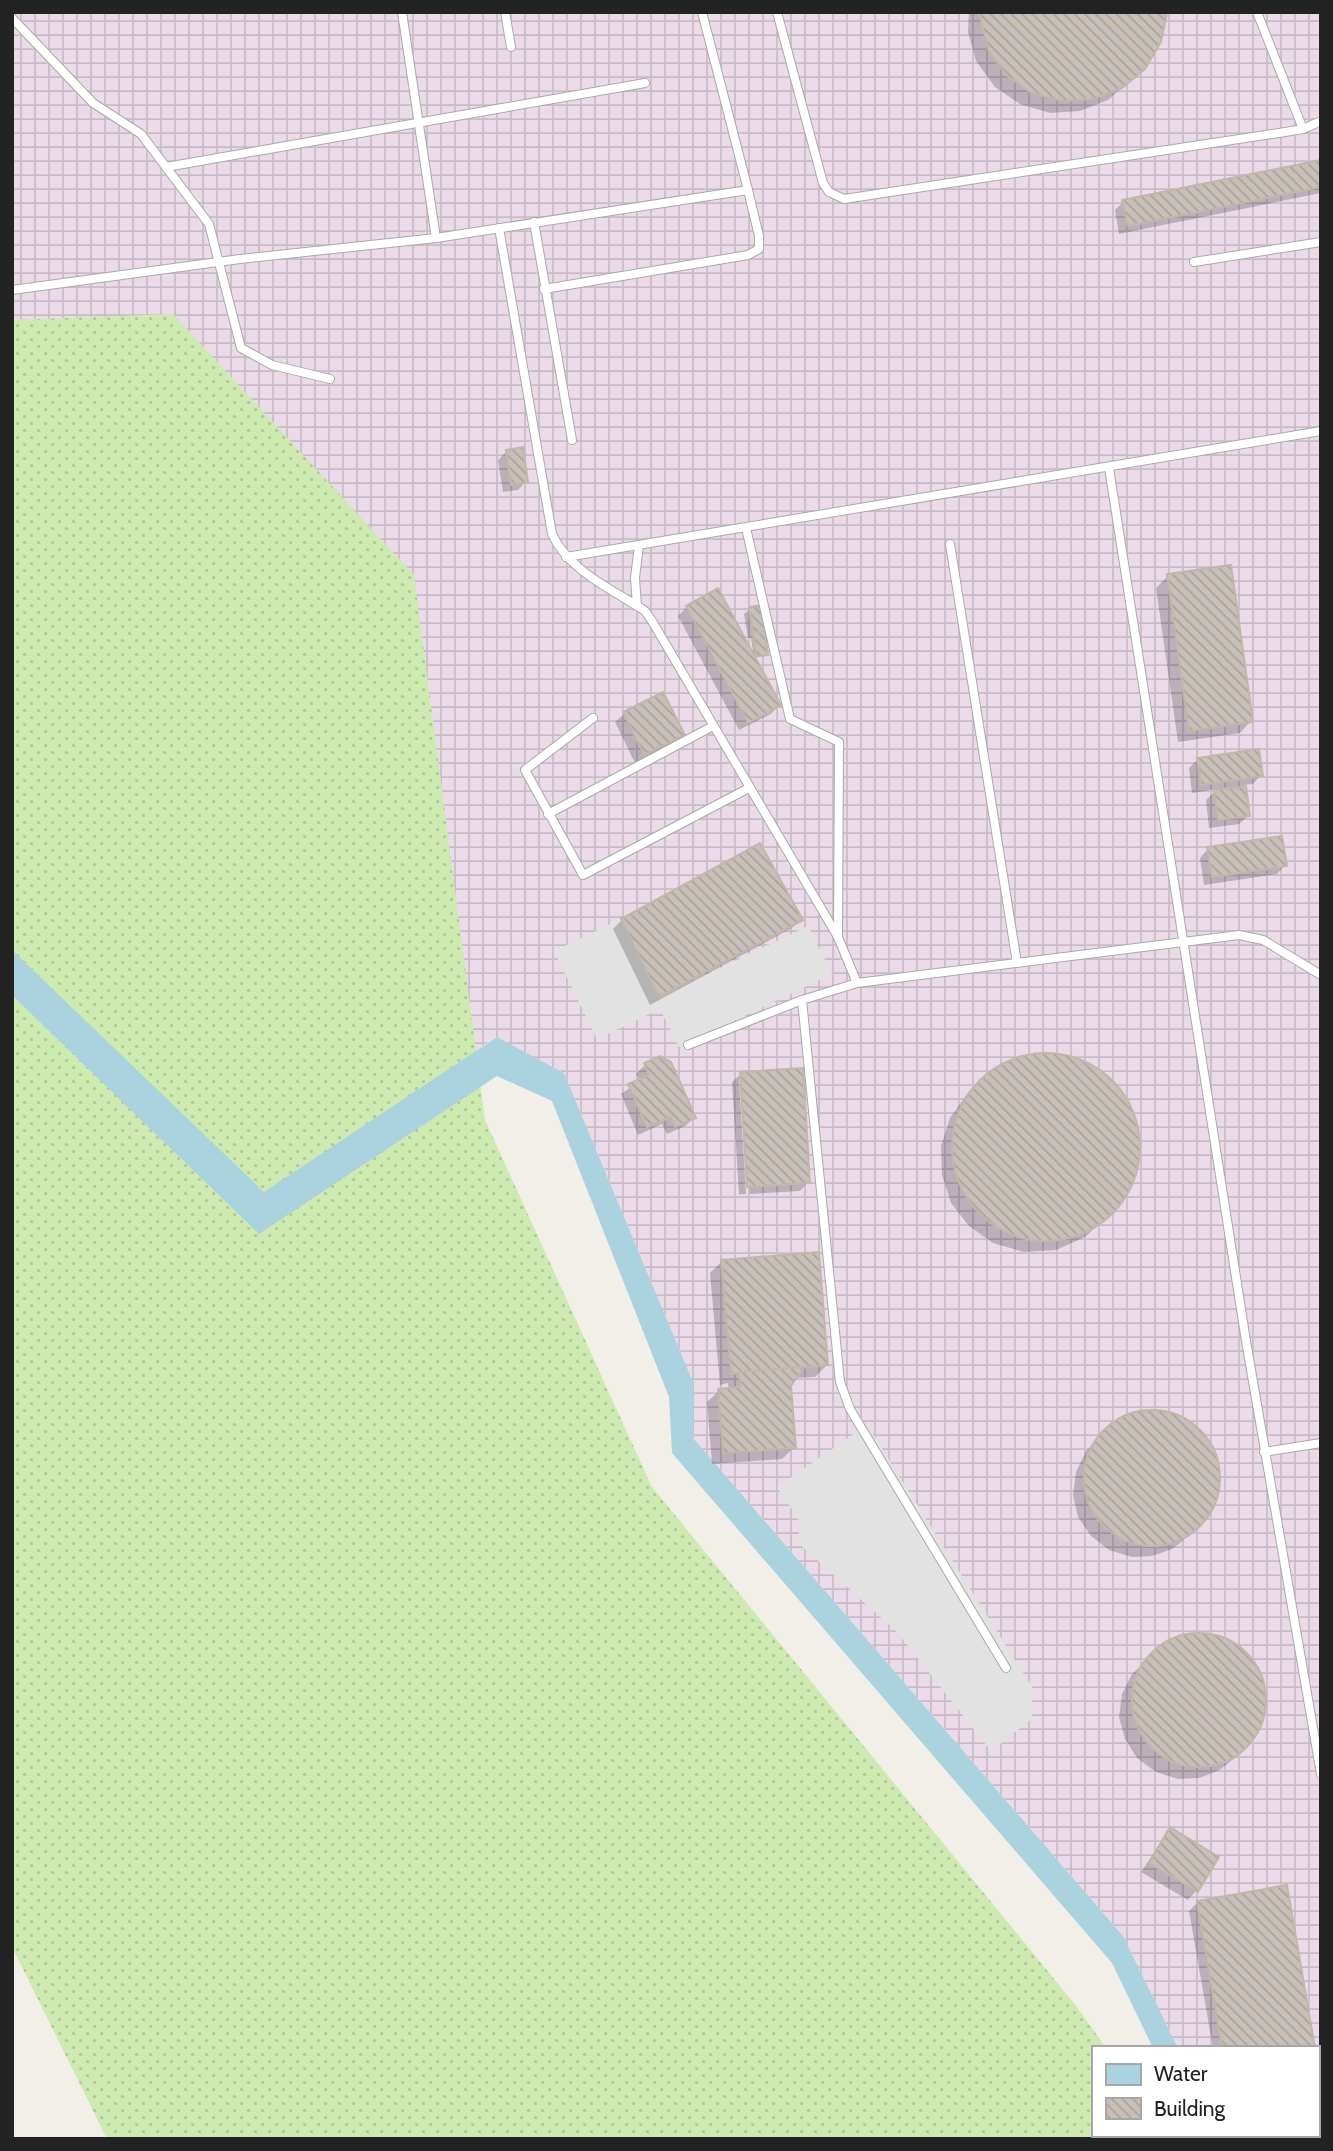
<svg xmlns="http://www.w3.org/2000/svg" width="1333" height="2151" font-family="Cabin,sans-serif">
  <style>
    .industrial { fill: url(#industrial-grid) }
    .grass { fill: url(#grass-dots) }
    .parking { fill: #e2e2e2 }
    .water { fill: #aad3df }
    .shadow { fill: #0003 }
    .building { fill: url(#building-back-hatch); stroke: #c4b6ab; stroke-width: 2 }
    .lines { fill: none; stroke-linecap: round; stroke-linejoin: round }
    .lane-casing { stroke: #a9a9a9; stroke-width: 10 }
    .lane { stroke: #fff; stroke-width: 8 }
  </style>
  <defs>
    <pattern id="industrial-grid" width="8" height="8" patternUnits="userSpaceOnUse" patternTransform="scale(1.75)"><rect width="8" height="8" fill="#ebdbe8"/><path d="M0 4h8M4 0v8" fill="none" stroke="#c9bcc7"/></pattern>
    <pattern id="grass-dots" width="8" height="8" patternUnits="userSpaceOnUse" patternTransform="scale(1.75)"><rect width="8" height="8" fill="#cdebb0"/><path d="M2 2h.1M6 6h.1" fill="none" stroke="#b0c997" stroke-width="1.8" stroke-linecap="round"/></pattern>
    <pattern id="building-back-hatch" width="6" height="6" patternUnits="userSpaceOnUse" patternTransform="scale(1.75)"><rect width="6" height="6" fill="#c7bfb8"/><path d="M-1 5l2 2M0 0l6 6M5-1l2 2" fill="none" stroke="#aba49e"/></pattern>
  </defs>
  <rect width="100%" height="100%" fill="#f2efe9"/>
  <!-- industrial -->
  <polygon class="industrial" points="12,12 1321,12 1321,2139 1240,2139 1237,2135 1317,2135 1317,2048 1178,2048 1123,1936 693,1438 693,1382 564,1073 496,1037 264,1192 12,950"/>
  <!-- grass -->
  <polygon class="grass" points="173,314 414,575 485,1120 652,1487 1077,2007 1106,2048 1093,2048 1093,2135 1170,2135 1173,2139 107,2139 12,1947 12,320"/>
  <!-- parking -->
  <g class="parking">
    <polygon points="621,919 659,997 808,926 832,974 679,1047 660,1009 597,1039 554,951"/>
    <polygon points="867,1425 1032,1687 1032,1719 991,1751 897,1632 796,1541 802,1525 777,1487"/>
  </g>
  <!-- water -->
  <polygon class="water" points="12,950 264,1192 497,1037 564,1073 693,1382 693,1438 1123,1936 1178,2048 1153,2048 1112,1963 672,1453 669,1397 552,1101 497,1076 259,1234 12,995"/>
  <!-- shadow -->
  <g class="shadow">
    <polygon points="969,12 1165,12 1131,80 1108,100 1080,111 1050,113 1020,104 995,87 976,61 968,32"/>
    <polygon points="1321,162 1321,193 1119,234 1115,210 1123,202"/>
    <polygon points="507,451 526,481 518,490 503,492 498,460"/>
    <polygon points="1168,576 1251,721 1240,733 1178,742 1156,588"/>
    <polygon points="717,591 779,705 771,714 739,730 678,616 687,607"/>
    <polygon points="750,609 766,654 764,656 754,658 751,638 748,638 744,614"/>
    <polygon points="663,695 683,735 674,743 635,763 615,722 624,714"/>
    <polygon points="1197,760 1261,775 1253,784 1244,785 1248,816 1239,824 1209,828 1206,800 1217,789 1192,793 1189,768"/>
    <polygon points="1208,849 1285,865 1277,874 1204,885 1200,858"/>
    <polygon points="801,919 792,928 650,1005 613,929 622,920"/>
    <polygon points="1032,1055 1062,1055 1092,1065 1117,1085 1133,1112 1140,1143 1136,1174 1121,1203 1109,1215 1085,1237 1056,1250 1024,1252 993,1243 969,1226 951,1203 942,1175 941,1146 950,1118 967,1094 1004,1064"/>
    <polygon points="645,1065 694,1118 685,1126 667,1134 662,1124 638,1135 621,1094 640,1081 636,1074"/>
    <polygon points="741,1074 808,1182 800,1191 750,1194 742,1079 739,1079 746,1194 739,1194 732,1082"/>
    <polygon points="722,1261 827,1365 815,1377 794,1378 790,1385 794,1447 782,1459 712,1464 707,1402 719,1391 729,1390 728,1383 720,1385 710,1273"/>
    <polygon points="1160,1412 1180,1418 1197,1429 1210,1445 1218,1465 1218,1486 1213,1506 1189,1536 1172,1549 1152,1556 1132,1557 1109,1550 1091,1536 1078,1517 1073,1495 1076,1472 1086,1451 1115,1423 1137,1414"/>
    <polygon points="1206,1634 1226,1640 1243,1651 1257,1668 1264,1687 1265,1708 1259,1728 1235,1758 1218,1771 1199,1778 1178,1779 1156,1772 1137,1758 1125,1739 1119,1717 1122,1694 1132,1674 1162,1645 1183,1636"/>
    <polygon points="1170,1829 1196,1891 1188,1900 1141,1872"/>
    <polygon points="1198,1902 1314,2048 1213,2048 1189,1911"/>
  </g>
  <!-- building -->
  <g class="building">
    <polygon points="979,12 1167,12 1167,13 1161,42 1145,69 1122,88 1093,99 1063,101 1032,93 1006,75 988,49"/>
    <polygon points="1321,160 1321,187 1128,226 1122,200"/>
    <polygon points="523,447 528,482 511,485 506,450"/>
    <polygon points="1231,565 1253,722 1189,731 1167,574"/>
    <polygon points="718,588 781,705 748,723 686,606"/>
    <polygon points="762,605 765,632 753,633 749,607"/>
    <polygon points="765,632 768,655 756,656 753,633"/>
    <polygon points="663,692 685,735 644,755 623,712"/>
    <polygon points="1259,749 1263,776 1201,785 1197,758"/>
    <polygon points="1246,786 1250,816 1218,820 1214,790"/>
    <polygon points="1282,836 1287,866 1212,877 1207,847"/>
    <polygon points="760,843 803,920 659,997 621,919"/>
    <circle cx="1046" cy="1147" r="94"/>
    <polygon points="660,1056 671,1062 696,1118 675,1127 671,1117 647,1127 628,1084 649,1075 644,1063"/>
    <polygon points="803,1068 810,1183 747,1187 740,1072"/>
    <polygon points="819,1252 828,1365 731,1374 721,1260"/>
    <polygon points="804,1367 791,1386 796,1448 723,1453 718,1389 740,1387 739,1372"/>
    <circle cx="1152" cy="1478" r="68"/>
    <circle cx="1199" cy="1700" r="67"/>
    <polygon points="1170,1827 1219,1857 1198,1892 1149,1863"/>
    <polygon points="1287,1885 1315,2048 1222,2048 1197,1901"/>
  </g>
  <g class="lines">
    <!-- lane casing -->
    <g class="lane-casing">
      <g id="lane">
        <polyline points="402,12 436,238"/>
        <polyline points="505,12 511,47"/>
        <polyline points="777,12 823,183 829,192 844,199 1279,133 1303,129 1321,121"/>
        <polyline points="1257,12 1303,129"/>
        <polyline points="12,18 93,103 141,134 209,224 241,348 272,365 330,379"/>
        <polyline points="166,167 645,83"/>
        <polyline points="534,222 572,440"/>
        <path d="M499 228 552 534C569 571 612 589 645 611L652 621 838 937 857 983"/>
        <polyline points="1194,262 1321,242"/>
        <polyline points="544,289 748,255 759,249 759,236 748,190 702,12"/>
        <polyline points="12,290 240,259 436,238 748,190"/>
        <polyline points="1109,468 1246,1341 1321,1774"/>
        <polyline points="746,528 790,719 839,742 838,937"/>
        <polyline points="950,544 1017,963"/>
        <polyline points="566,557 1321,431"/>
        <polyline points="637,606 635,578 639,545"/>
        <polyline points="593,718 525,770 583,875 749,788"/>
        <polyline points="548,814 713,726"/>
        <polyline points="802,1000 840,1382 850,1409 1006,1668"/>
        <polyline points="688,1045 802,1000 857,983 1239,935 1263,940 1321,975"/>
        <polyline points="1264,1452 1321,1443"/>
        <polyline points="1317,2096 1321,2094"/>
        <polyline points="1275,2135 1277,2139"/>
      </g>
    </g>
    <!-- lane -->
    <use href="#lane" class="lane"/>
  </g>
  <!-- border -->
  <rect width="1333" height="2151" fill="none" stroke="#222222" stroke-width="28"/>
  <!-- legend -->
  <rect x="1092" y="2046" width="228" height="91" fill="#ffffff" stroke="#a7a7a7" stroke-width="2"/>
  <rect x="1106" y="2064" width="35" height="21" fill="#aad3df" stroke="#a7a7a7" stroke-width="2"/>
  <text x="1154" y="2081" font-size="21" fill="#222222">Water</text>
  <rect x="1106" y="2098" width="35" height="21" fill="url(#building-back-hatch)" stroke="#a7a7a7" stroke-width="2"/>
  <text x="1154" y="2116" font-size="21" fill="#222222">Building</text>
</svg>
